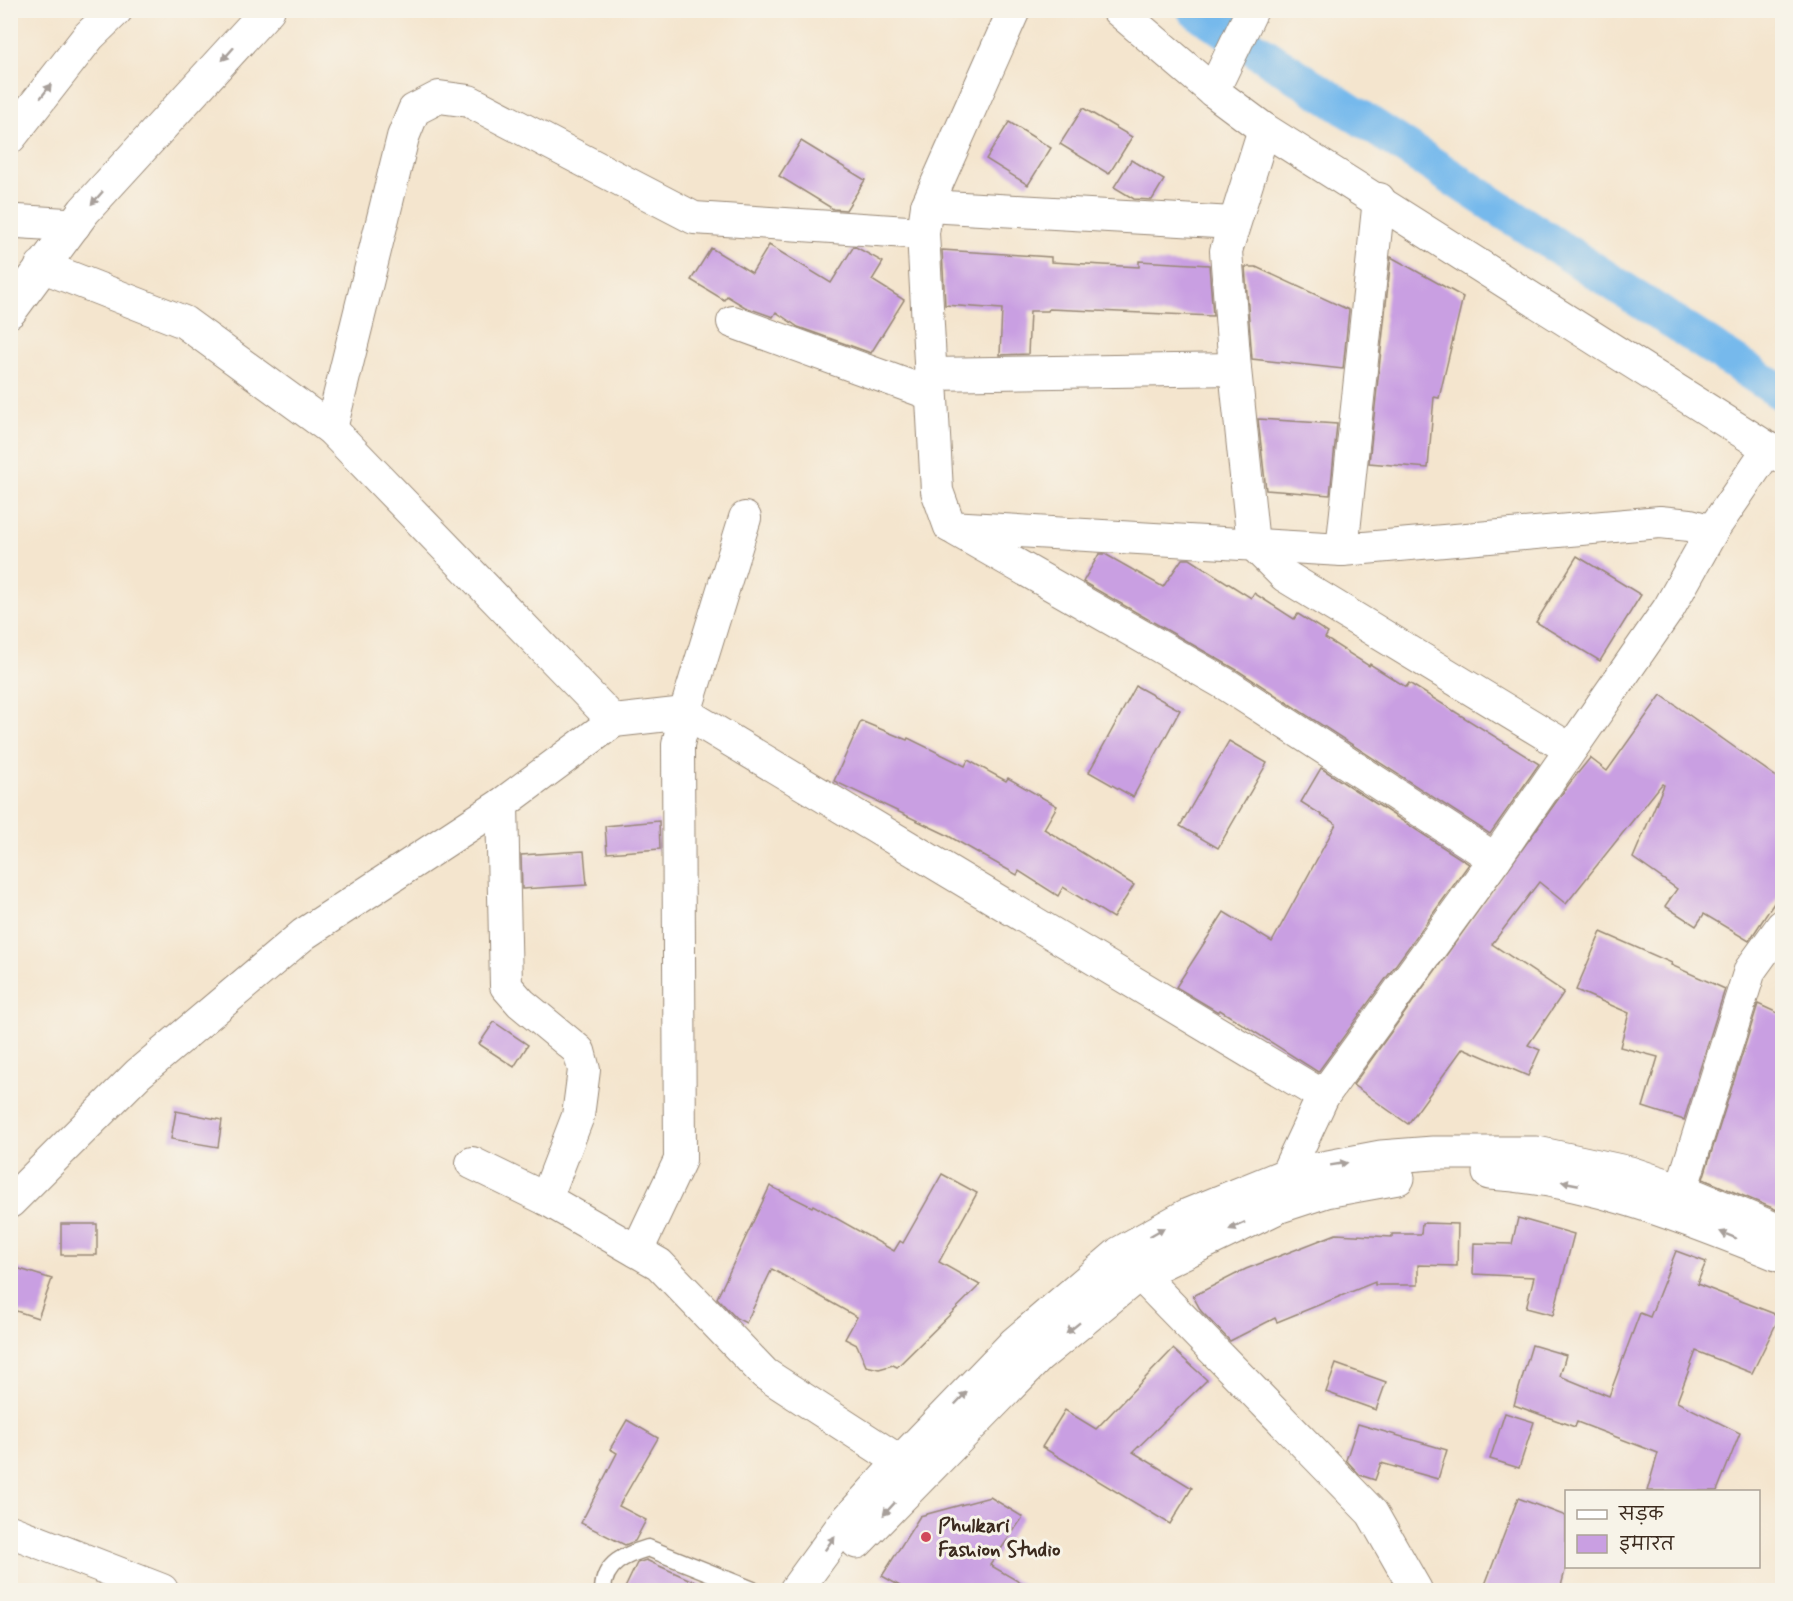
<svg xmlns="http://www.w3.org/2000/svg" width="1793" height="1601" font-family="Mynerve,'Playpen Sans Deva',sans-serif">
  <style>
    .lines { fill: none; stroke-linecap: round; stroke-linejoin: round }
    .canal { stroke: #76b9ec; stroke-width: 36 }
    .building { fill: #c99fe2 }
    .lane-casing { stroke: #988876; stroke-width: 19 }
    .street-casing { stroke: #988876; stroke-width: 34 }
    .secondary-casing { stroke: #988876; stroke-width: 35 }
    .primary-casing { stroke: #988876; stroke-width: 35 }
    .lane { stroke: #fff; stroke-width: 16 }
    .street { stroke: #fff; stroke-width: 32 }
    .secondary { stroke: #fff; stroke-width: 33 }
    .primary { stroke: #fff; stroke-width: 33 }
    .oneway { fill: #a79f9a }
    .poi-dot { fill: #d1495b; stroke: #f7f3e8; stroke-width: 2 }
    .labels { text-anchor: middle; stroke-width: 6; stroke-linejoin: round; paint-order: stroke }
    .poi-label { font-size: 21px; font-weight: bold; fill: #3b2a1e; stroke: #f7f3e8; text-anchor: start }
  </style>
  <rect width="100%" height="100%" fill="#f7f3e8"/>
  <filter id="ink" filterUnits="userSpaceOnUse"><feTurbulence type="fractalNoise" baseFrequency=".0167" numOctaves="2"/><feDisplacementMap in="SourceGraphic" scale="12" xChannelSelector="R" yChannelSelector="G"/><feConvolveMatrix kernelMatrix="1 2 1 2 8 2 1 2 1" color-interpolation-filters="sRGB"/></filter>
  <filter id="wash" filterUnits="userSpaceOnUse"><feTurbulence type="fractalNoise" baseFrequency=".008" numOctaves="4" result="noise"/><feDisplacementMap in="SourceGraphic" scale="24" xChannelSelector="R" yChannelSelector="G"/><feGaussianBlur stdDeviation="1.35" result="paint"/><feColorMatrix in="noise" values="0 0 0 0 0 0 0 0 0 0 0 0 0 0 0 0 0 1.4 0 .05"/><feComposite in="paint" operator="in"/></filter>
  <g filter="url(#wash)">
    <rect width="100%" height="100%" fill="#f4e5ce"/>
    <g class="lines">
      <!-- canal -->
      <polyline class="canal" points="1195,10 1782,393"/>
    </g>
    <g id="blocks">
      <!-- building -->
      <g class="building">
        <polygon points="1083,108 1132,137 1109,174 1060,144"/>
        <polygon points="1009,122 1051,148 1028,185 986,159"/>
        <polygon points="801,141 865,180 846,210 833,209 779,176"/>
        <polygon points="1131,160 1164,180 1152,200 1134,199 1114,187"/>
        <polygon points="769,245 831,283 854,246 883,262 872,280 904,300 871,353 798,327 776,312 773,317 745,307 727,296 724,300 691,280 711,248 752,273"/>
        <polygon points="942,250 1051,257 1051,262 1139,267 1139,261 1209,265 1213,316 1049,309 1048,311 1030,311 1028,354 1000,355 1002,309 945,305"/>
        <polygon points="1391,257 1463,297 1439,398 1434,397 1428,468 1369,463"/>
        <polygon points="1245,267 1256,267 1349,310 1343,369 1252,359"/>
        <polygon points="1258,419 1337,424 1330,495 1266,490"/>
        <polygon points="1099,554 1105,554 1163,587 1182,559 1190,559 1251,598 1254,593 1294,619 1298,614 1328,633 1325,638 1369,666 1370,664 1406,687 1409,683 1539,764 1490,834 1237,670 1083,582"/>
        <polygon points="1577,556 1641,595 1600,661 1536,622"/>
        <polygon points="1136,686 1180,710 1133,797 1089,772"/>
        <polygon points="1661,695 1782,781 1782,891 1749,941 1704,914 1696,926 1665,906 1677,889 1633,858 1664,785 1662,784 1566,904 1539,882 1492,944 1564,992 1528,1045 1540,1050 1528,1076 1463,1048 1408,1124 1353,1085 1569,784 1590,758 1607,771"/>
        <polygon points="861,721 907,740 908,738 965,766 968,760 1006,781 1008,778 1057,806 1044,829 1134,885 1113,918 1063,887 1058,896 1019,871 1017,875 945,834 834,781"/>
        <polygon points="1229,741 1267,763 1218,848 1180,826"/>
        <polygon points="1321,768 1469,864 1318,1072 1220,1010 1218,1012 1176,987 1224,912 1272,942 1336,824 1301,802"/>
        <polygon points="659,821 660,849 607,853 605,826"/>
        <polygon points="584,851 587,885 522,889 521,855"/>
        <polygon points="1601,932 1672,963 1671,965 1725,989 1684,1120 1643,1107 1658,1057 1620,1047 1629,1013 1576,990"/>
        <polygon points="1758,1004 1782,1015 1782,1212 1703,1179"/>
        <polygon points="494,1022 528,1045 514,1067 479,1044"/>
        <polygon points="176,1111 222,1120 218,1147 171,1139"/>
        <polygon points="942,1174 977,1193 939,1262 980,1285 897,1367 893,1365 879,1369 866,1366 857,1345 845,1339 857,1317 772,1269 746,1323 736,1318 717,1298 770,1186 812,1207 813,1205 894,1251 900,1241 903,1243"/>
        <polygon points="1518,1218 1574,1234 1553,1315 1526,1308 1534,1277 1473,1274 1474,1243 1512,1244"/>
        <polygon points="1422,1223 1458,1224 1457,1266 1418,1265 1418,1285 1375,1285 1375,1282 1277,1322 1275,1318 1230,1341 1201,1311 1193,1296 1246,1269 1336,1234 1392,1237 1392,1234 1421,1234"/>
        <rect x="61" y="1224" width="36" height="31"/>
        <polygon points="1676,1251 1706,1262 1697,1284 1780,1316 1752,1373 1696,1351 1677,1402 1740,1433 1717,1491 1647,1491 1658,1453 1577,1422 1575,1427 1514,1405 1532,1345 1566,1355 1560,1376 1609,1396 1640,1313 1650,1317"/>
        <polygon points="10,1266 52,1279 38,1318 10,1309"/>
        <polygon points="1173,1349 1207,1380 1133,1452 1192,1488 1170,1524 1042,1447 1065,1410 1096,1429"/>
        <polygon points="1336,1364 1386,1382 1376,1410 1326,1392"/>
        <polygon points="1505,1413 1534,1422 1519,1468 1490,1459"/>
        <polygon points="627,1420 658,1438 619,1506 646,1520 635,1541 625,1545 581,1523 617,1453 610,1449"/>
        <polygon points="1358,1424 1447,1450 1438,1479 1381,1463 1375,1480 1360,1475 1346,1460"/>
        <polygon points="990,1497 1023,1517 990,1565 1033,1590 907,1590 882,1576 920,1516"/>
        <polygon points="1518,1498 1566,1516 1566,1567 1560,1590 1483,1590"/>
        <polygon points="646,1560 713,1590 624,1590 637,1563"/>
      </g>
    </g>
  </g>
  <g filter="url(#ink)">
    <use href="#blocks" fill-opacity="0" stroke="#988876" stroke-width="1.5"/>
    <g class="lines">
      <!-- lane casing -->
      <g class="lane-casing">
        <path id="lane" d="M603 1590C604 1563 625 1555 648 1548L753 1590"/>
      </g>
      <!-- street casing -->
      <g class="street-casing">
        <g id="street">
          <polyline points="1014,10 927,206 923,233 937,491 950,527 1342,550 1660,522 1690,525 1712,531"/>
          <polyline points="1118,10 1213,91 1264,129 1782,457"/>
          <polyline points="1213,91 1252,10"/>
          <polyline points="1264,129 1226,251 1235,369 1253,544 1285,576 1570,749"/>
          <polyline points="927,206 1234,223"/>
          <polyline points="41,266 184,322 331,429 614,721 502,804 506,986 521,1003 579,1051 584,1070 578,1116 546,1199"/>
          <polyline points="733,322 931,394"/>
          <polyline points="930,374 1235,369"/>
          <polyline points="331,429 403,137 414,110 439,97 469,101 694,218 923,233"/>
          <polyline points="745,518 685,713 1323,1096"/>
          <polyline points="956,530 1227,685 1495,859"/>
          <polyline points="1342,550 1379,199"/>
          <polyline points="614,721 685,713 678,745 680,1160 637,1251"/>
          <polyline points="472,1163 546,1199 659,1264 765,1374 921,1475"/>
          <polyline points="1281,1196 1286,1175 1323,1096 1495,859 1669,608 1712,531 1769,448"/>
          <polyline points="10,1202 138,1074 304,934 502,804"/>
          <polyline points="1674,1213 1750,970 1782,926"/>
          <polyline points="1121,1255 1372,1513 1416,1590"/>
          <polyline points="10,1531 162,1590"/>
        </g>
      </g>
      <!-- secondary casing -->
      <g class="secondary-casing">
        <g id="secondary">
          <polyline points="10,137 89,36 116,10"/>
          <polyline points="10,221 74,225"/>
          <polyline points="10,311 84,211 268,10"/>
        </g>
      </g>
      <!-- primary casing -->
      <g class="primary-casing">
        <g id="primary">
          <path d="M1489 1173C1593 1179 1686 1218 1782 1256"/>
          <polyline points="857,1542 1038,1357 1139,1274 1280,1206 1326,1191 1398,1178"/>
          <polyline points="796,1590 844,1524 900,1462 1015,1343 1120,1253 1188,1215 1286,1175 1381,1157 1433,1153 1537,1153 1630,1173 1681,1190 1782,1232"/>
        </g>
      </g>
      <!-- lane -->
      <use href="#lane" class="lane"/>
      <!-- street -->
      <use href="#street" class="street"/>
      <!-- secondary -->
      <use href="#secondary" class="secondary"/>
      <!-- primary -->
      <use href="#primary" class="primary"/>
    </g>
    <!-- one-way arrows -->
    <defs><path id="oneway-solid" d="M-6-.8H1V-3.2L6.5 0L1 3.2V.8H-6Z" transform="scale(1.5)"/></defs>
    <g class="oneway">
      <use href="#oneway-solid" transform="translate(228 54) rotate(132)"/>
      <use href="#oneway-solid" transform="translate(46 91) rotate(-52)"/>
      <use href="#oneway-solid" transform="translate(97 198) rotate(132)"/>
      <use href="#oneway-solid" transform="translate(1339 1164) rotate(-9)"/>
      <use href="#oneway-solid" transform="translate(1570 1183) rotate(-169)"/>
      <use href="#oneway-solid" transform="translate(1237 1226) rotate(155)"/>
      <use href="#oneway-solid" transform="translate(1157 1232) rotate(-30)"/>
      <use href="#oneway-solid" transform="translate(1728 1235) rotate(-158)"/>
      <use href="#oneway-solid" transform="translate(1073 1328) rotate(141)"/>
      <use href="#oneway-solid" transform="translate(961 1398) rotate(-46)"/>
      <use href="#oneway-solid" transform="translate(889 1509) rotate(133)"/>
      <use href="#oneway-solid" transform="translate(830 1543) rotate(-55)"/>
    </g>
  </g>
  <!-- markers -->
  <circle class="poi-dot" cx="926" cy="1537" r="6"/>
  <g class="labels">
    <!-- poi labels -->
    <g class="poi-label">
      <text x="938" y="1532">Phulkari<tspan x="938" dy="24">Fashion Studio</tspan></text>
    </g>
  </g>
  <!-- margin -->
  <rect width="1793" height="1601" fill="none" stroke="#f7f3e8" stroke-width="36"/>
  <!-- legend -->
  <rect x="1565" y="1490" width="195" height="78" fill="#f7f3e8" stroke="#aca397" stroke-width="1.5"/>
  <rect x="1577" y="1510" width="30" height="9" fill="#ffffff" stroke="#aca397" stroke-width="1.5"/>
  <text x="1619" y="1520" font-size="18" fill="#3b2a1e">सड़क</text>
  <rect x="1577" y="1535" width="30" height="18" fill="#c99fe2" stroke="#aca397" stroke-width="1.5"/>
  <text x="1619" y="1550" font-size="18" fill="#3b2a1e">इमारत</text>
</svg>
